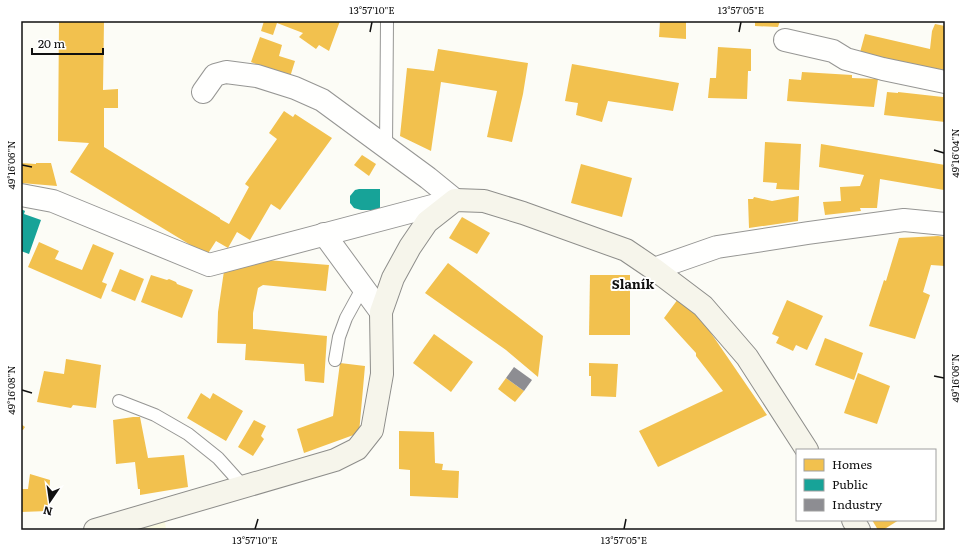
<svg xmlns="http://www.w3.org/2000/svg" width="966" height="551" font-family="Literata,serif">
  <style>
    .farmland { fill: #fafae1 }
    .homes { fill: #f2c14e }
    .public { fill: #17a398 }
    .industry { fill: #8d8d92 }
    .lines { fill: none; stroke-linecap: round; stroke-linejoin: round }
    .lane-casing { stroke: #969694; stroke-width: 14 }
    .street-casing { stroke: #969694; stroke-width: 24 }
    .secondary-casing { stroke: #8d8d8a; stroke-width: 24 }
    .lane { stroke: #fffffe; stroke-width: 12 }
    .street { stroke: #fffffe; stroke-width: 22 }
    .secondary { stroke: #f6f5eb; stroke-width: 22 }
    .ticks { fill: none; stroke: #101010; stroke-width: 1.5 }
    .labels { text-anchor: middle; stroke-width: 4; stroke-linejoin: round; paint-order: stroke }
    .quarter-label { font-size: 13px; font-weight: bold; fill: #101010; stroke: #fff }
    .neatline { fill: none; stroke: #101010; stroke-width: 1.5 }
    .ticks-label { font-size: 10px; text-anchor: middle; fill: #101010 }
  </style>
  <rect width="100%" height="100%" fill="#fcfcf6"/>
  <!-- farmland -->
  <polygon class="farmland" points="165,521 166,530 137,530"/>
  <!-- homes -->
  <g class="homes">
    <polygon points="59,21 104,21 103,90 118,89 118,108 104,108 104,147 220,218 220,219 229,224 249,187 245,184 277,139 269,133 284,111 293,117 295,114 332,138 280,210 271,204 250,240 237,232 228,248 216,241 207,255 70,172 89,143 58,141"/>
    <polygon points="264,21 340,21 329,51 319,45 316,49 299,37 303,33 277,23 273,35 261,31"/>
    <polygon points="660,21 686,21 686,39 659,37"/>
    <polygon points="755,21 780,21 778,27 755,26"/>
    <polygon points="935,24 945,26 945,78 859,56 865,34 930,49 932,31"/>
    <polygon points="260,37 282,45 279,56 295,61 290,77 251,62"/>
    <polygon points="718,47 751,49 751,71 748,71 747,99 708,98 710,78 716,78"/>
    <polygon points="438,49 528,63 523,94 512,142 487,137 497,91 441,82 431,151 400,136 407,68 434,71"/>
    <polygon points="572,64 679,83 673,111 608,101 602,122 576,115 578,103 565,101"/>
    <polygon points="802,72 852,75 852,78 878,79 874,107 787,101 789,79 801,80"/>
    <polygon points="944,90 945,122 884,115 887,92 898,93 898,92 943,97"/>
    <polygon points="765,142 801,144 799,190 776,189 777,183 763,182"/>
    <polygon points="821,144 945,165 945,185 944,190 880,179 877,208 860,208 861,211 825,215 823,202 841,201 840,187 860,186 864,175 819,167"/>
    <polygon points="362,155 376,164 369,176 354,165"/>
    <polygon points="21,163 36,164 36,163 51,163 57,186 21,183"/>
    <polygon points="581,164 632,178 622,217 571,203"/>
    <polygon points="799,196 798,221 749,228 748,199 753,199 754,197 772,201"/>
    <polygon points="462,217 490,233 477,254 449,238"/>
    <polygon points="938,236 945,237 945,266 931,265 923,292 930,295 915,339 869,326 884,280 886,281 899,238"/>
    <polygon points="39,242 59,251 55,259 82,270 93,244 114,253 102,282 107,284 101,299 28,267"/>
    <polygon points="267,260 329,265 326,291 263,285 258,288 253,313 253,329 327,336 324,383 305,381 304,364 245,360 246,344 217,343 218,312 224,271"/>
    <polygon points="448,263 543,336 538,377 506,350 425,293"/>
    <polygon points="120,269 144,279 135,301 111,291"/>
    <polygon points="151,275 167,280 169,279 176,282 177,284 193,290 182,318 141,302"/>
    <polygon points="590,275 630,275 630,335 589,335"/>
    <polygon points="678,299 702,320 767,415 658,467 639,431 723,391 696,356 696,353 664,318"/>
    <polygon points="787,300 823,316 807,350 796,345 793,351 776,343 779,337 772,334"/>
    <polygon points="434,334 473,362 451,392 413,363"/>
    <polygon points="825,338 863,353 854,380 815,365"/>
    <polygon points="66,359 101,365 96,408 73,405 71,408 37,402 44,371 64,374"/>
    <polygon points="340,363 365,366 359,433 304,453 297,429 333,416"/>
    <polygon points="589,363 618,364 616,397 591,396 591,376 589,376"/>
    <polygon points="858,373 890,386 877,424 844,413"/>
    <polygon points="506,378 524,391 515,402 498,389"/>
    <polygon points="201,393 210,399 213,393 243,411 226,441 187,418"/>
    <polygon points="133,417 140,417 148,458 184,455 188,487 140,495 140,489 138,489 135,462 116,464 113,420"/>
    <polygon points="254,420 266,426 261,436 264,439 253,456 238,447"/>
    <polygon points="21,424 25,427 23,430 21,430"/>
    <polygon points="399,431 434,432 435,463 443,464 442,470 459,471 458,498 410,496 410,470 399,469"/>
    <polygon points="30,474 50,480 48,511 21,512 21,489 28,489"/>
    <polygon points="872,520 899,520 883,530 878,530"/>
  </g>
  <!-- public -->
  <g class="public">
    <polygon points="359,189 380,189 380,210 361,210 354,208 350,203 350,196 355,190"/>
    <polygon points="21,209 25,211 24,214 41,220 29,254 21,251"/>
  </g>
  <!-- industry -->
  <polygon class="industry" points="514,367 532,380 524,391 506,378"/>
  <g class="lines">
    <!-- lane casing -->
    <g class="lane-casing">
      <g id="lane">
        <polyline points="386,147 387,21"/>
        <polyline points="335,360 339,337 346,318 363,287"/>
        <polyline points="119,401 155,415 188,434 218,458 244,487"/>
      </g>
    </g>
    <!-- street casing -->
    <g class="street-casing">
      <g id="street">
        <polyline points="785,40 833,51 846,59 883,69 945,82"/>
        <polyline points="203,92 215,75 226,72 257,76 295,88 322,100 428,178 455,200"/>
        <polyline points="21,195 53,201 209,265 455,200"/>
        <polyline points="324,234 381,312"/>
        <polyline points="654,269 717,247 808,233 904,220 945,224"/>
      </g>
    </g>
    <!-- secondary casing -->
    <g class="secondary-casing">
      <g id="secondary">
        <polyline points="853,520 859,530"/>
        <polyline points="95,530 335,460 357,449 372,430 382,374 381,312 393,278 410,247 427,222 455,200 484,201 523,213 626,250 654,269 703,306 747,357 807,450"/>
      </g>
    </g>
    <!-- lane -->
    <use href="#lane" class="lane"/>
    <!-- street -->
    <use href="#street" class="street"/>
    <!-- secondary -->
    <use href="#secondary" class="secondary"/>
  </g>
  <!-- ticks -->
  <path class="ticks" d="M370 32 372 22M739 32 741 22M934 150 944 153M22 165 32 167M934 376 944 378M22 390 32 393M255 529 258 519M624 529 626 519"/>
  <g class="labels">
    <!-- quarter labels -->
    <g class="quarter-label">
      <text x="633" y="289">Slaník</text>
    </g>
  </g>
  <!-- border -->
  <rect width="966" height="551" fill="none" stroke="#ffffff" stroke-width="44"/>
  <!-- legend -->
  <rect x="796" y="449" width="140" height="72" fill="#ffffff" stroke="#9f9f9f"/>
  <rect x="804" y="459" width="20" height="12" fill="#f2c14e" stroke="#9f9f9f"/>
  <text x="832" y="469" font-size="12" fill="#101010">Homes</text>
  <rect x="804" y="479" width="20" height="12" fill="#17a398" stroke="#9f9f9f"/>
  <text x="832" y="489" font-size="12" fill="#101010">Public</text>
  <rect x="804" y="499" width="20" height="12" fill="#8d8d92" stroke="#9f9f9f"/>
  <text x="832" y="509" font-size="12" fill="#101010">Industry</text>
  <!-- north arrow -->
  <g transform="translate(50 501) rotate(193)" stroke="#ffffff" stroke-width="3" paint-order="stroke">
  <path d="M0-3L7 15L0 10L-7 15Z" fill="#101010"/>
  <text y="-6" font-size="11" font-weight="bold" text-anchor="middle" fill="#101010">N</text>
  </g>
  <!-- scale -->
  <path d="M32 48v6h71v-6" fill="none" stroke="#101010" stroke-width="2"/>
  <text x="38" y="48" font-size="12" fill="#101010" stroke="#ffffff" stroke-width="3" paint-order="stroke">20 m</text>
  <rect x="22" y="22" width="922" height="507" class="neatline"/>
  <g class="ticks-label">
    <text x="372" y="14">13°57'10"E</text>
    <text x="741" y="14">13°57'05"E</text>
    <text transform="translate(955 153) rotate(-90)" y="4">49°16'04"N</text>
    <text transform="translate(11 165) rotate(-90)" y="4">49°16'06"N</text>
    <text transform="translate(955 378) rotate(-90)" y="4">49°16'06"N</text>
    <text transform="translate(11 390) rotate(-90)" y="4">49°16'08"N</text>
    <text x="255" y="544">13°57'10"E</text>
    <text x="624" y="544">13°57'05"E</text>
  </g>
</svg>
